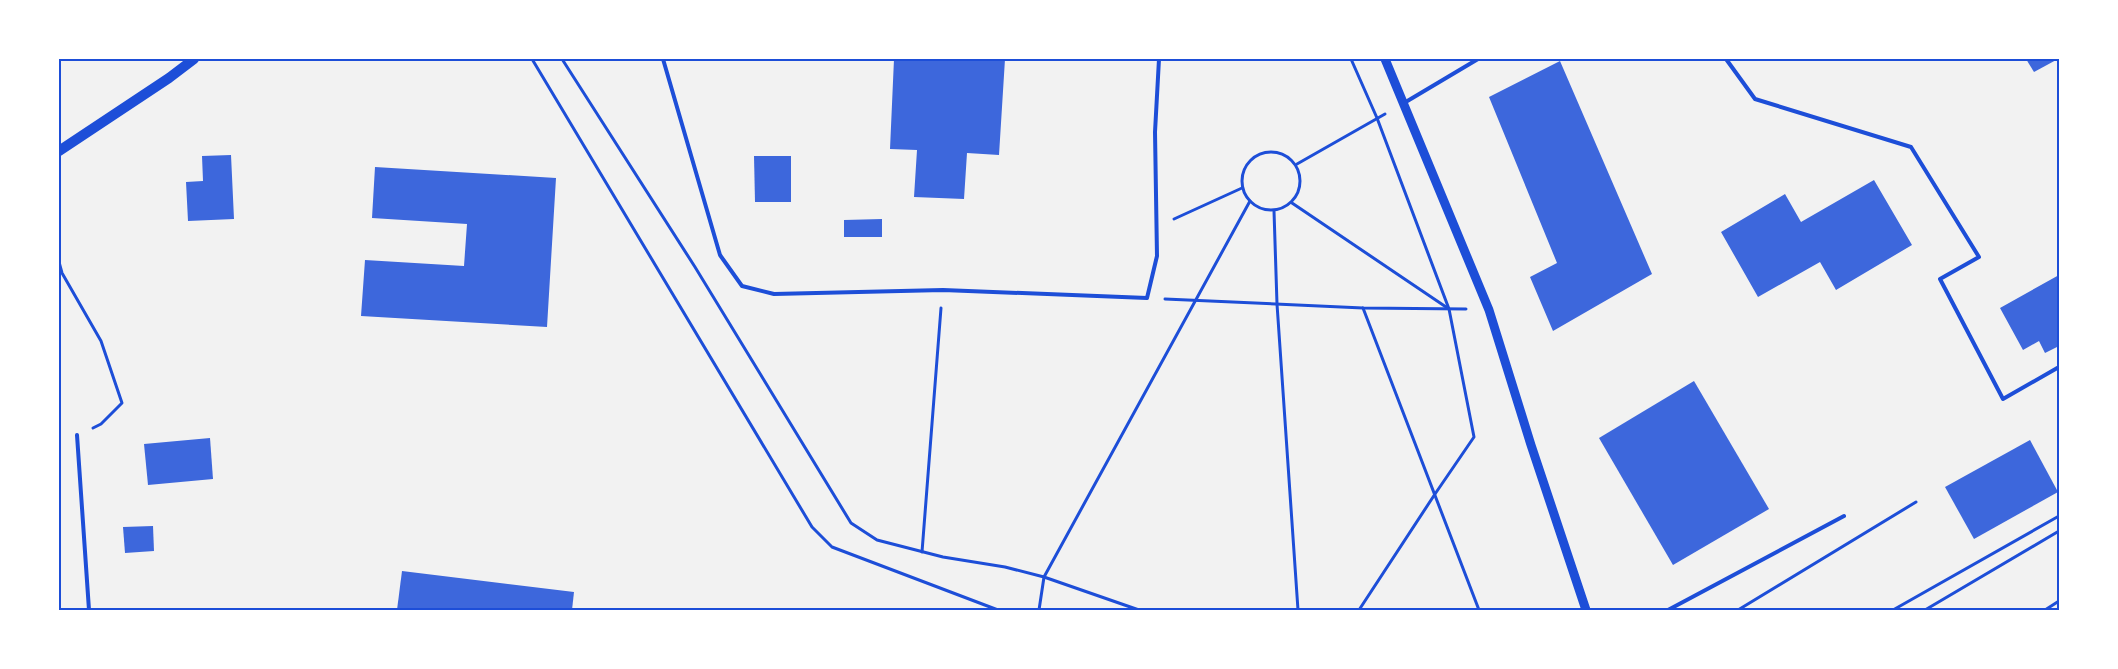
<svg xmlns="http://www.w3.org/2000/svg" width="2118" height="669" font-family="'Golos Text',sans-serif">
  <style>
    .building { fill: #3d67dc }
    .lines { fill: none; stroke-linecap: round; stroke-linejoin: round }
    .path { stroke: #1d4ed8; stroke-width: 3 }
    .service { stroke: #1d4ed8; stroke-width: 4 }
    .tertiary { stroke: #1d4ed8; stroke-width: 9 }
    .secondary { stroke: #1d4ed8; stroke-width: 10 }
    .neatline { fill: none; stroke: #1d4ed8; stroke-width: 2 }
  </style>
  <rect width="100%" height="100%" fill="#f2f2f2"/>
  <!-- building -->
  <g class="building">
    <polygon points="894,59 1005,59 999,155 967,153 964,199 914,197 917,150 890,149"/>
    <polygon points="2026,59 2058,59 2034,72"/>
    <polygon points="1560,61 1652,274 1553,331 1530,277 1557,263 1489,97"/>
    <polygon points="231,155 234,219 188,221 186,182 203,181 202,156"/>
    <polygon points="754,156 791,156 791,202 755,202"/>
    <polygon points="375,167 556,178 547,327 361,316 365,260 464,266 467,224 372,218"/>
    <polygon points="1874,180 1912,245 1836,290 1820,262 1758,297 1721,232 1785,194 1801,222"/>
    <polygon points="882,219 882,237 844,237 844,220"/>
    <polygon points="2059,275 2059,346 2045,353 2039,341 2023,350 2000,308"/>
    <polygon points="1694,381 1769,509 1673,565 1599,438"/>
    <polygon points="210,438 213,479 148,485 144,444"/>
    <polygon points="2030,440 2058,492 1974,539 1945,487"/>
    <polygon points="153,526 154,551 125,553 123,527"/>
    <polygon points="402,571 574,592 572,610 397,610"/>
  </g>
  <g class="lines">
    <!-- path -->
    <g class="path">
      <polyline points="532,59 812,527 832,547 998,610"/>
      <polyline points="562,59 695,267 851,523 877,540 943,557 1005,567 1044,577 1139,610"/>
      <polyline points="1351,59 1377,118 1449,309 1474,437 1435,494 1359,610"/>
      <circle cx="1271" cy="181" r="29"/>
      <polyline points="1297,164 1385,114"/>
      <polyline points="1292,203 1449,309"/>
      <polyline points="1274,211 1277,304 1298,610"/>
      <polyline points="1174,219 1242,188"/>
      <polyline points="59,262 62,273 101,341 122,403 101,424 93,428"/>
      <polyline points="1165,299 1363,308 1466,309"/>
      <polyline points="1363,308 1479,610"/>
      <polyline points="922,552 941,308"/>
      <polyline points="1039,610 1044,577 1250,201"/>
      <polyline points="1738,610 1916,502"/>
      <polyline points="1893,610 2059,516"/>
      <polyline points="1925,610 2059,531"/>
      <polyline points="2045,610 2059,601"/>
    </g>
    <!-- service -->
    <g class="service">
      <polyline points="663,59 720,255 742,286 774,294 943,290 1147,298 1157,256 1155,132 1159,59"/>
      <polyline points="1726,59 1755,99 1911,147 1979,257 1940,279 2003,399 2059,367"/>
      <polyline points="1404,103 1478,59"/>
      <polyline points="77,435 89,610"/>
      <polyline points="1668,610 1844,516"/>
    </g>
    <!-- tertiary -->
    <polyline class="tertiary" points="1385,59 1489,310 1531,445 1586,610"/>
    <!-- secondary -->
    <polyline class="secondary" points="59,151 169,78 194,59"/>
  </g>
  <!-- border -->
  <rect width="2118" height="669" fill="none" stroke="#ffffff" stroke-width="120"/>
  <rect x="60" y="60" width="1998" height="549" class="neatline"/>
</svg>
